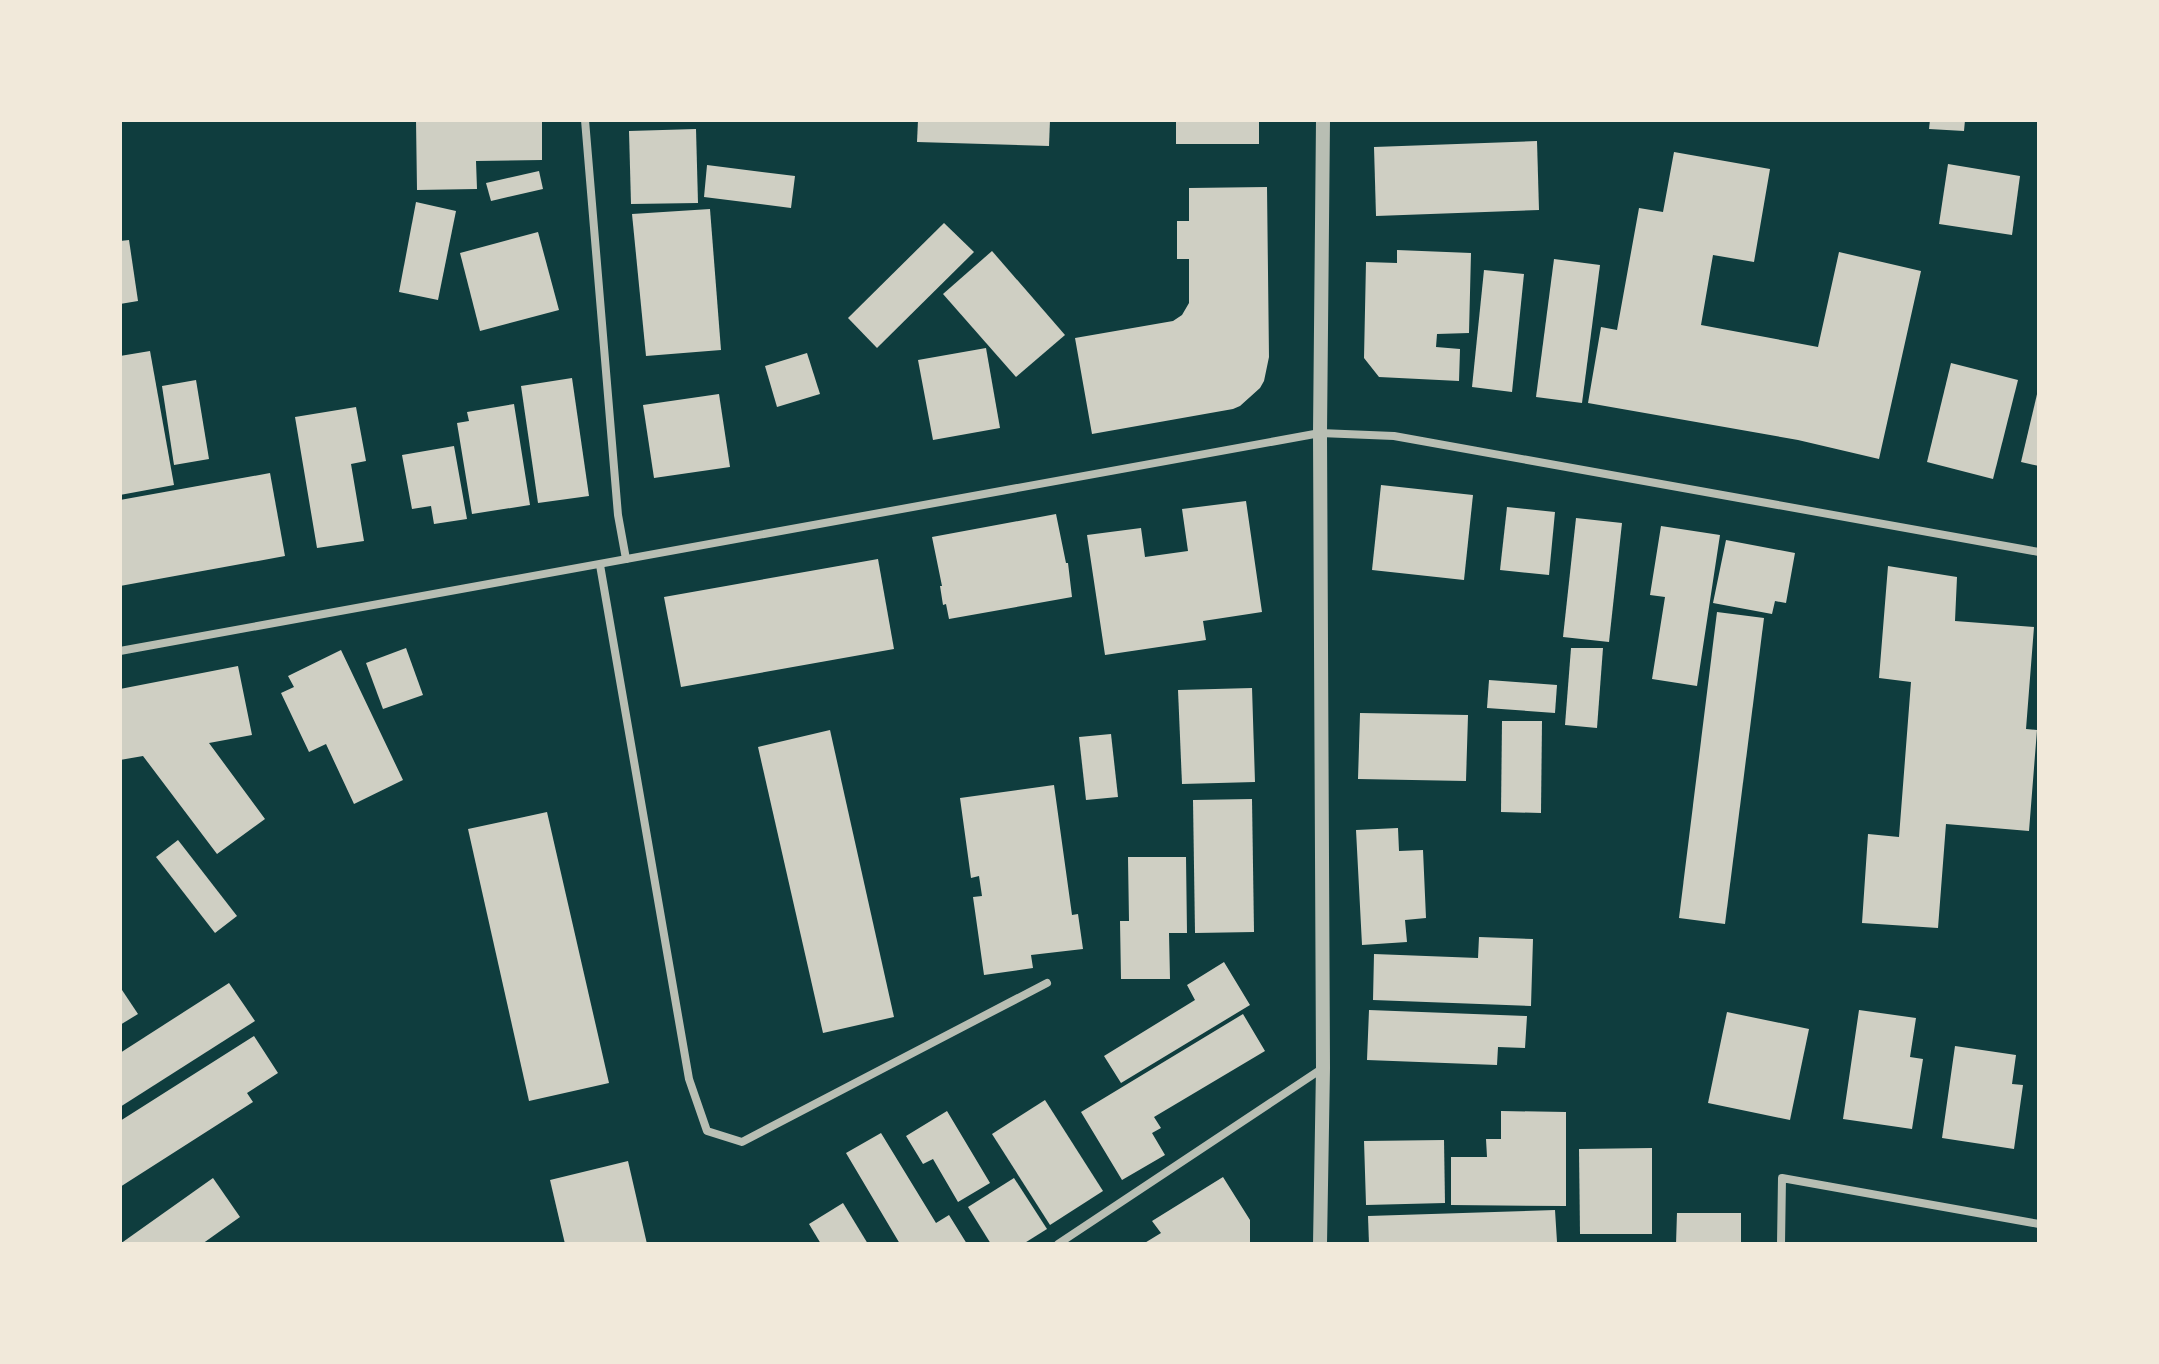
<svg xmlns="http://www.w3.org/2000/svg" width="2159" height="1364" font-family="Commissioner,sans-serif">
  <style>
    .building { fill: #cfcfc3 }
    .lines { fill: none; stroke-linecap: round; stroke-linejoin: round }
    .minor { stroke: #b8beb3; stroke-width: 8 }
    .tertiary { stroke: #b8beb3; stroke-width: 14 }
  </style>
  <rect width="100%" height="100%" fill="#0f3d3e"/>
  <!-- building -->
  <g class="building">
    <polygon points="416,120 542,120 542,160 476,161 477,189 417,190"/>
    <polygon points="918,120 1050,120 1049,146 917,142"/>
    <rect x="1176" y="120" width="83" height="24"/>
    <polygon points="1930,120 1965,120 1964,131 1929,129"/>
    <polygon points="696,129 698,203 631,204 629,131"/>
    <polygon points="1537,141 1539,210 1376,216 1374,147"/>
    <polygon points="1674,152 1770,169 1754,262 1713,255 1701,325 1818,347 1839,252 1921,271 1879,459 1798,440 1588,403 1601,327 1617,330 1639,208 1663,212"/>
    <polygon points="1948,164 2020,176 2012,235 1939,224"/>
    <polygon points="707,165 795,176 791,208 704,197"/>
    <polygon points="539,171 543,189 491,201 486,183"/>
    <polygon points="1267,187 1269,357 1264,381 1260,388 1240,406 1233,409 1092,434 1075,338 1173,321 1182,315 1189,303 1189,259 1177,259 1177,221 1189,221 1189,188"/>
    <polygon points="416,202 456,211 438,300 399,292"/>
    <polygon points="710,209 721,350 646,356 632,214"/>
    <polygon points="944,223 974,252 877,348 848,318"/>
    <polygon points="538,232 559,310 480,331 460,253"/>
    <polygon points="129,240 138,301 120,304 120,241"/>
    <polygon points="1397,250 1471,253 1469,333 1437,334 1436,347 1460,349 1459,381 1379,377 1364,358 1366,262 1397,263"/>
    <polygon points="992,251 1065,335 1016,377 943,294"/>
    <polygon points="1554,259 1600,265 1582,403 1536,397"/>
    <polygon points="1484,270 1524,274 1512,392 1472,387"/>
    <polygon points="986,348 1000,428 933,440 918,360"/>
    <polygon points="150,351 174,485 120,495 120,356"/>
    <polygon points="807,353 820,394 777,407 765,366"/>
    <polygon points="1951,363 2018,380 1993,479 1927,462"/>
    <polygon points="572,378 589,496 538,503 521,386"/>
    <polygon points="196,380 209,459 174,465 162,386"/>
    <polygon points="2038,390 2039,391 2039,466 2021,462"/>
    <polygon points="719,394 730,467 654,478 643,405"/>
    <polygon points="514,404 530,505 472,514 457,423 469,421 467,412"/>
    <polygon points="356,407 366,461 351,464 364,541 317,548 295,417"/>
    <polygon points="454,446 467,519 434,524 431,506 412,509 402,455"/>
    <polygon points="270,473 285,556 120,586 120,500"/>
    <polygon points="1381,485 1473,495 1464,580 1372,570"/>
    <polygon points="1246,501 1262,612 1203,621 1206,640 1105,655 1087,535 1141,528 1145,557 1188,551 1182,509"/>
    <polygon points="1507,507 1555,512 1549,575 1500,570"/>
    <polygon points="1056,514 1066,563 1068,563 1072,597 949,619 946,604 943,605 940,586 942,586 932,537"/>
    <polygon points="1576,518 1622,523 1609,642 1563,637"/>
    <polygon points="1661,526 1720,535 1697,686 1652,679 1665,597 1650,595"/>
    <polygon points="1726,540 1795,553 1786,603 1775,601 1772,614 1713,603"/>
    <polygon points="878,559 894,649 681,687 664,597"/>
    <polygon points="1888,566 1957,577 1955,621 2034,627 2026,729 2037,730 2029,831 1946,824 1938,928 1862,923 1868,834 1899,837 1911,682 1879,678"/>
    <polygon points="1717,612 1764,618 1725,924 1679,918"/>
    <polygon points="406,648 423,695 383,709 366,663"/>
    <polygon points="1571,648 1603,648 1597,728 1565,725"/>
    <polygon points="341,650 403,780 354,804 326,744 309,752 281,693 294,687 288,676"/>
    <polygon points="238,666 252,735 209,743 265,819 217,854 143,756 120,760 120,689"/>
    <polygon points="1489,680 1557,685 1555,713 1487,708"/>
    <polygon points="1252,688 1255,782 1182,784 1178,690"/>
    <polygon points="1360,713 1468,715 1466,781 1358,779"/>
    <polygon points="1502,721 1542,721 1541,813 1501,812"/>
    <polygon points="830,730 894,1017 823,1033 758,747"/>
    <polygon points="1111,734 1118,797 1086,800 1079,737"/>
    <polygon points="1054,785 1072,915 1078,914 1083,949 1031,955 1033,968 984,975 973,897 982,896 979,876 971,878 960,798"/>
    <polygon points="1252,799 1254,932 1195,933 1193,800"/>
    <polygon points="547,812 609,1083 529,1101 468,829"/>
    <polygon points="1398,828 1399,851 1423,850 1426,918 1405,920 1407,942 1362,945 1356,830"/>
    <polygon points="178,840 237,916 215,933 156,857"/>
    <polygon points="1128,857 1186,857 1187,933 1169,933 1170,979 1121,979 1120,921 1129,921"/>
    <polygon points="1479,937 1533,939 1531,1006 1373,1000 1374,954 1478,958"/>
    <polygon points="1224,962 1250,1005 1121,1083 1104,1056 1195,1000 1187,985"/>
    <polygon points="229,983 255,1021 120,1107 120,1053"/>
    <polygon points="120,987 138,1014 120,1025"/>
    <polygon points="1369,1010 1527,1016 1525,1048 1498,1047 1497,1065 1367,1060"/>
    <polygon points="1859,1010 1916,1018 1910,1057 1923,1059 1912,1129 1843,1119"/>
    <polygon points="1727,1012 1809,1029 1790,1120 1708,1103"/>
    <polygon points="1243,1014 1265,1051 1154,1117 1161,1128 1152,1133 1165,1155 1122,1180 1081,1112"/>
    <polygon points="254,1036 278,1073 247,1093 253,1102 120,1187 120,1121"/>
    <polygon points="1955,1046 2016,1055 2012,1084 2023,1085 2014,1149 1942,1138"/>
    <polygon points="1045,1100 1103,1191 1050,1225 992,1134"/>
    <polygon points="947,1111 990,1183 958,1202 933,1159 923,1164 906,1136"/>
    <polygon points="1501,1111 1566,1112 1566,1206 1451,1205 1451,1157 1487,1157 1486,1139 1501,1139"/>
    <polygon points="881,1133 936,1223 949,1215 967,1244 900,1244 846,1153"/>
    <polygon points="1444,1140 1445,1203 1366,1205 1364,1141"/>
    <polygon points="1652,1148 1652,1234 1580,1234 1579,1149"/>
    <polygon points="628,1161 647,1244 565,1244 550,1180"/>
    <polygon points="1223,1177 1250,1220 1250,1244 1143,1244 1161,1233 1152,1221"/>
    <polygon points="213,1178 240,1217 202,1244 120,1244"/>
    <polygon points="1014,1178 1047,1229 1023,1244 991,1244 968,1207"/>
    <polygon points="843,1203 868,1244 821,1244 809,1224"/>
    <polygon points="1555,1210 1557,1242 1369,1244 1368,1216"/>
    <polygon points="1677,1213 1741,1213 1741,1244 1676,1244"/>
  </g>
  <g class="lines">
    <!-- minor -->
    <g class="minor">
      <polyline points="585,120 618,515 626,559"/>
      <polyline points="600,565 689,1079 707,1131 742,1142 1047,983"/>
      <polyline points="120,651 1320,433 1394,436 2039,552"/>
      <polyline points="1058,1244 1323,1068"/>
      <polyline points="1781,1244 1782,1178 2039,1224"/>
    </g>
    <!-- tertiary -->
    <polyline class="tertiary" points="1320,1244 1323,1068 1320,433 1323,120"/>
  </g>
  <!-- border -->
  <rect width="2159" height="1364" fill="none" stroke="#f1e9da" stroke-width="244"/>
</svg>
